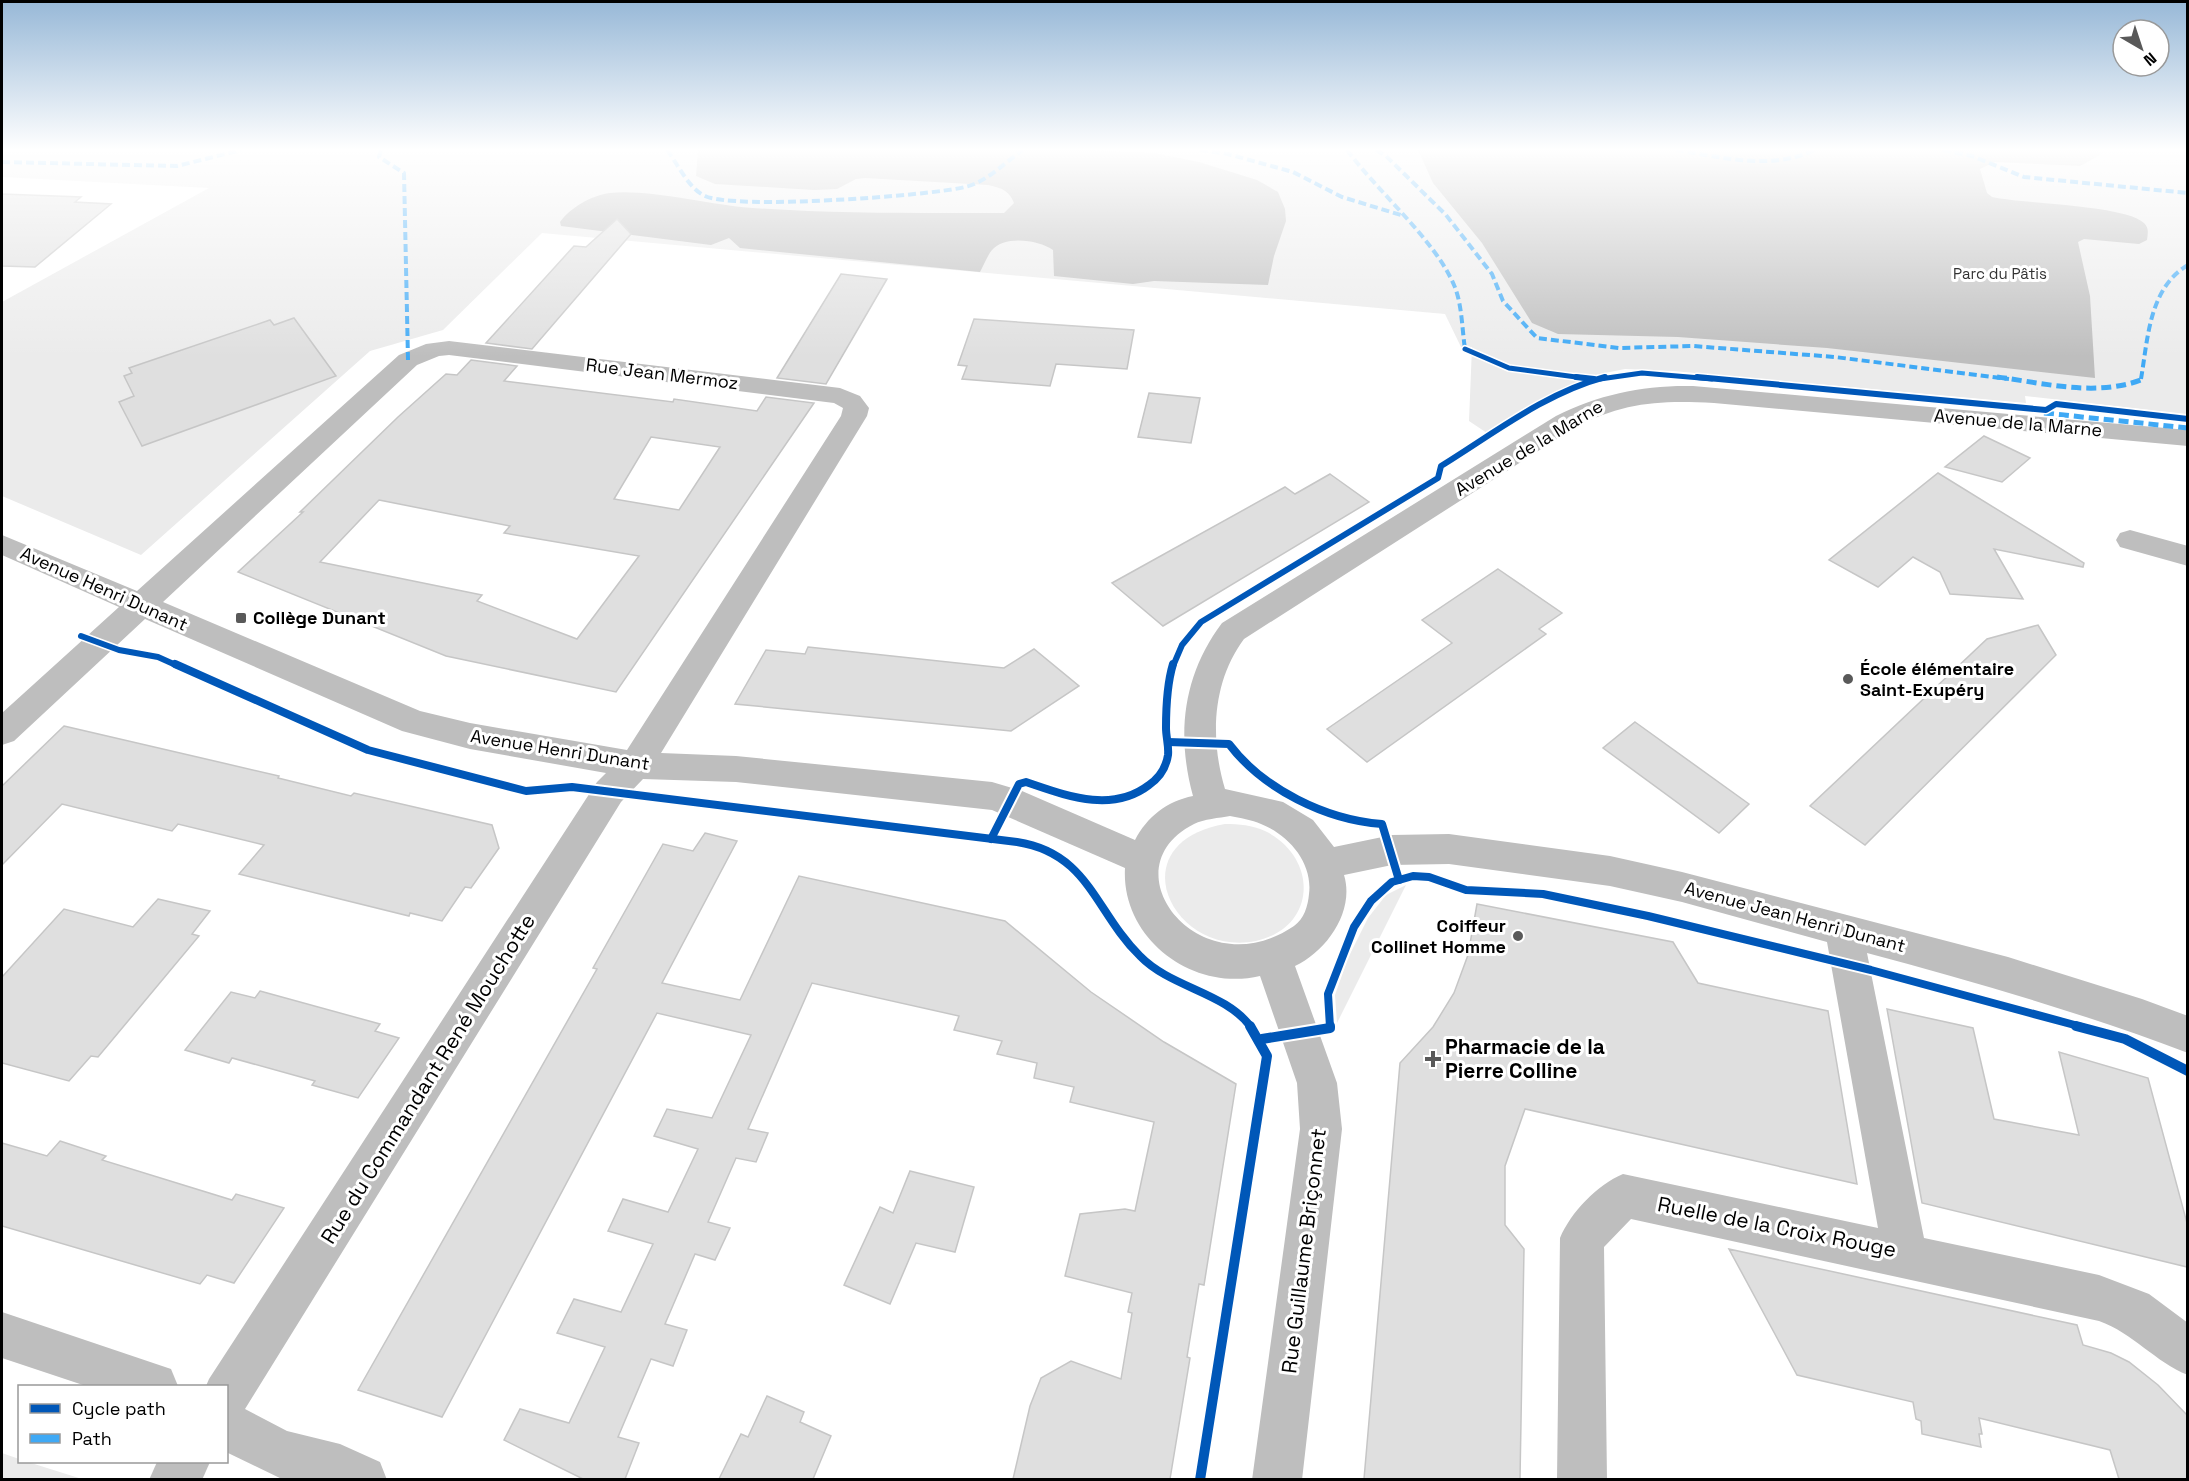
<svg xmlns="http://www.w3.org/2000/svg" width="2189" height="1481" font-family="'Space Grotesk',sans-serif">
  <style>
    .green { fill: #ebebeb }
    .water { fill: #bebebe }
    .building { fill: #dfdfdf; stroke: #c6c6c6; stroke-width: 1.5; fill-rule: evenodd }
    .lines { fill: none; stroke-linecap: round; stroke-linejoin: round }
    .minor { fill: #bebebe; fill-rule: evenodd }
    .quiet-far1 { stroke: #3fa9f5; stroke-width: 4; stroke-dasharray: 8 4; stroke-linecap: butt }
    .quiet { stroke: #3fa9f5; stroke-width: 5; stroke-dasharray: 10 5; stroke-linecap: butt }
    .cycleway-far3-casing { stroke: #fff; stroke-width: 8 }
    .cycleway-far2-casing { stroke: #fff; stroke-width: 9 }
    .cycleway-far1-casing { stroke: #fff; stroke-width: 12 }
    .cycleway-casing { stroke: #fff; stroke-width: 14 }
    .cycleway-far3 { stroke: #0057b8; stroke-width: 5 }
    .cycleway-far2 { stroke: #0057b8; stroke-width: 6 }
    .cycleway-far1 { stroke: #0057b8; stroke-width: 8 }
    .cycleway { stroke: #0057b8; stroke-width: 10 }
    .poi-dot { fill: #595959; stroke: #fff; stroke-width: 2 }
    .labels { text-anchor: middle; stroke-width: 6; stroke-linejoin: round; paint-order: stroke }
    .far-park-label { font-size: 15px; fill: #323232; stroke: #fff }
    .street-label { font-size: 18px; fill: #000; stroke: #fff }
    .poi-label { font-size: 18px; font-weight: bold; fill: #000; stroke: #fff; text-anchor: start }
    .near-poi-label { font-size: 21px; font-weight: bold; fill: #000; stroke: #fff; text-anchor: start }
    .near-street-label { font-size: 21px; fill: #000; stroke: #fff }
  </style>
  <rect width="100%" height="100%" fill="#fff"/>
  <!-- green -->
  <g class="green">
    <polygon points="2,150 2187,150 2187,414 2025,396 2026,403 1673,371 1625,369 1590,376 1487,433 1469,421 1472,347 1461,347 1445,314 542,233 443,330 370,351 141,555 2,496 2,302 209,188 2,177"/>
    <path d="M1225 824C1239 824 1252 825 1265 831 1318 857 1318 927 1256 941 1172 958 1117 843 1225 824Z"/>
    <polygon points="1406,885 1337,1023 1335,995 1348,958 1368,918 1386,895"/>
    <polygon points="2,1453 19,1459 20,1462 28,1462 82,1479 2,1479"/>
  </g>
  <!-- water -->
  <g class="water">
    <path d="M698 150H1088L1154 153 1199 162 1257 180 1278 192 1285 209 1286 221 1274 256 1268 285 1154 281 1133 284 1054 276 1053 250C1039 240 1005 235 992 250 987 256 984 265 980 272L740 248 729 238 711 245 561 226 560 222C570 208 592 195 610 193 646 189 703 203 741 207 828 214 917 213 1004 213L1014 203C1009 190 1001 188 988 185L865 178 856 179 837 189 814 190 715 184 696 176Z"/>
    <path d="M1418 150H2099L2100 155 2080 166 1995 162 1980 169 1987 193 1992 197C2024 204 2125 205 2144 223 2149 228 2148 233 2147 240L2139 244 2084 239 2078 242 2090 296 2095 378 1827 348 1678 337 1558 334 1532 323 1482 243 1433 183Z"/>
  </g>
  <!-- building -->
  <g class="building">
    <polygon points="2,194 81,197 75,202 111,204 35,267 2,266"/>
    <polygon points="617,219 631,234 532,349 486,343 574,246 586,247"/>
    <polygon points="841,274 887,279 826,384 777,378"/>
    <polygon points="294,318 336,376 142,446 119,402 134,396 124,376 132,373 129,368 270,320 274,325"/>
    <polygon points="974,319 1134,330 1127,369 1056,364 1050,386 962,379 967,366 958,365"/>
    <path d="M471 360 517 366 504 381 673 402 674 399 757 411 766 397 814 403 616 692 446 656 238 572 303 512H300L398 417 446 374 457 375ZM651 437 720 447 679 510 614 499ZM379 500 510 526 504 533 639 556 577 639 477 601 482 595 320 562Z"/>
    <polygon points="1149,393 1200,398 1191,443 1138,437"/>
    <polygon points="1984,436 2030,458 2002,482 1945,467"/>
    <polygon points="1938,473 2084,563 2083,567 1994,549 2023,599 1950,594 1940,572 1913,557 1878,587 1829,560"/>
    <polygon points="1330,474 1369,502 1163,626 1112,583 1285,487 1295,494"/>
    <polygon points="1498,569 1562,613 1539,629 1546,634 1367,762 1327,729 1452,643 1422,620"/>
    <polygon points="2038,625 2056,655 1865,845 1810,806 1987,639"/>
    <polygon points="808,647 1004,668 1034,649 1079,686 1011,731 735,704 766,650 805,654"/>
    <polygon points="1635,722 1749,804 1719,833 1603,748"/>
    <polygon points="64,726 279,776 278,778 351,796 354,793 492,825 499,848 471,888 465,887 442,921 410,913 409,916 239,874 264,845 178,824 172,831 62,804 2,865 2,786"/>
    <polygon points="705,833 737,841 662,983 740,1000 799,876 1005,921 1091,992 1164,1042 1236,1084 1204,1285 1199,1284 1187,1357 1190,1358 1170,1479 1013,1479 1030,1406 1041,1378 1071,1361 1121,1379 1132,1313 1128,1312 1132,1293 1065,1276 1080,1214 1125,1209 1135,1211 1154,1122 1070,1102 1074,1087 1034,1078 1037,1063 997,1054 1002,1041 954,1030 959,1016 812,983 748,1129 768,1133 756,1162 736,1158 708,1222 730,1228 715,1260 695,1254 665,1324 687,1330 673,1366 651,1359 618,1437 639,1443 625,1479 583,1479 504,1440 520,1409 569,1423 605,1347 557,1333 574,1299 621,1312 653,1244 608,1231 623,1199 668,1212 698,1149 654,1136 667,1109 712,1118 751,1035 657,1013 442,1417 358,1390 597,969 593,968 663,844 693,851"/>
    <polygon points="158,899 210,911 192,934 199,936 98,1057 91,1056 69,1081 2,1063 2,977 64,909 133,927"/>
    <polygon points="1477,904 1673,942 1698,983 1828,1011 1857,1184 1525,1109 1505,1166 1505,1225 1524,1249 1520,1479 1364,1479 1400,1063 1433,1027 1454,993 1468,955"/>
    <polygon points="260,991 380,1024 375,1031 399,1038 358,1098 312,1085 315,1081 232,1058 229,1063 185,1050 231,992 255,998"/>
    <polygon points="1887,1009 1973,1028 1994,1119 2079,1135 2059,1052 2148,1078 2187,1223 2187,1267 1922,1203"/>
    <polygon points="60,1141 106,1156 102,1160 232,1200 236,1194 284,1208 234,1283 207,1275 200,1284 2,1226 2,1143 47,1156"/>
    <polygon points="910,1171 974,1187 955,1252 916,1243 890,1304 844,1285 880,1207 893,1213"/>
    <polygon points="1729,1249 2077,1325 2083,1345 2111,1353 2129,1362 2158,1385 2187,1415 2187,1479 2119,1479 2110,1450 1979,1418 1982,1434 1979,1434 1981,1447 1922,1434 1921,1421 1916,1419 1913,1402 1797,1375"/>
    <polygon points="767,1396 804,1412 800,1422 831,1436 813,1479 719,1479 741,1434 748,1437"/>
  </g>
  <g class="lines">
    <!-- minor -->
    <g class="minor">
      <path d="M449 341 840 388 860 396 869 408 867 416 661 753 736 756 992 782 1022 791 1135 840C1147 817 1167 801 1193 796 1176 734 1183 675 1222 623L1556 416C1600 394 1644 385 1693 386L2188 430V446L1714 403C1660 400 1623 402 1574 428L1244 639C1212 682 1210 739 1225 789L1283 802 1313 820 1334 847 1392 835 1449 834 1610 856 1682 872 2008 957 2142 999 2188 1016V1053C2083 1013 1975 982 1867 953L1924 1238 2099 1275 2149 1294 2188 1323V1375C2155 1362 2133 1333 2099 1321L1631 1219 1604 1247 1607 1480H1557L1560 1238C1571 1212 1597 1185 1623 1174L1878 1228 1827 942 1682 902 1610 886 1449 864 1392 865 1344 875C1355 911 1327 951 1295 966L1337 1083 1342 1129 1302 1480H1252L1300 1129 1297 1083 1260 976C1192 992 1121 938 1125 868L992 810 736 782 643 779 621 802 245 1409 287 1431 340 1444 380 1462 387 1480H284L226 1452V1386H206L209 1379 597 782 606 773 470 749 402 731 145 619 14 741 2 745V713L119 607 2 555V535L137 591 399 355 426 344ZM449 355 834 403 843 408 841 416 627 750 470 723 420 711 163 602 417 365 439 356ZM1230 816C1240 818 1252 820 1261 824 1289 835 1313 863 1309 894 1308 906 1304 919 1294 926 1200 990 1105 869 1194 824 1204 819 1219 818 1230 816Z"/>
      <polygon points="2130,530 2188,546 2188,566 2120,547 2116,540 2120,533"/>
      <polygon points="2,1312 171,1369 178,1386 86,1386 2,1358"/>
      <polygon points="157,1462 210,1462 202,1480 149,1480"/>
    </g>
    <!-- quiet-far1 -->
    <g class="quiet-far1">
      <polyline points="381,150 379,157 404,173 408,360"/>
      <path d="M667 150C678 164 688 188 705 196 734 210 928 196 965 187 987 182 1005 162 1023 150"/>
      <polyline points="1200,150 1228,154 1293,172 1342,197 1401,215"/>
      <path d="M1347 150C1378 192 1435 240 1454 285 1462 303 1462 329 1465 349"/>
      <polyline points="1376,150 1385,155 1446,215 1492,274 1503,301 1537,338 1619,348 1693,346 1835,357 2009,379"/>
      <path d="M1676 150C1721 157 1771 171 1814 150"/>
      <polyline points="1943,150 1972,156 2024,177 2188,193"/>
      <polyline points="2,162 177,166 241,150"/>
      <path d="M2141 379C2148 338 2149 288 2188 265"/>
    </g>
    <!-- quiet -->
    <g class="quiet">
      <path d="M1997 377C2044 383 2095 397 2141 380V377"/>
      <polyline points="2044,413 2188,428"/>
    </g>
    <!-- cycleway-far3 casing -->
    <g class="cycleway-far3-casing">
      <g id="cycleway-far3">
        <polyline points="1465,349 1509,368 1591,379"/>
        <polyline points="1600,379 1642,373 1712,379"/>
      </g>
    </g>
    <!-- cycleway-far2 casing -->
    <g class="cycleway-far2-casing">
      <g id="cycleway-far2">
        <polyline points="1576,377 1594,379"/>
        <polyline points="1697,377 2046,410 2056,404 2188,419"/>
        <polyline points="81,636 119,650 158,657 178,666"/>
        <path d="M1173 666 1182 645 1201 622 1438 478 1441 466C1493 434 1545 393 1605 377"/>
      </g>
    </g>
    <!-- cycleway-far1 casing -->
    <g class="cycleway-far1-casing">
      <g id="cycleway-far1">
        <path d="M175 664 368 750 526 791 572 787 1017 842C1089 853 1095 912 1140 956 1171 988 1225 992 1251 1027"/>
        <path d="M1168 742 1229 744C1263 789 1326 820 1382 824L1399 880"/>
        <path d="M991 839 1019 784 1026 782C1065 795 1111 814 1149 785 1159 778 1166 768 1168 755 1169 746 1166 737 1166 728 1166 707 1167 684 1173 664"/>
        <polyline points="1330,1027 1328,994 1354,927 1371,901 1392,882 1413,876 1429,877 1466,890 1543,894 1648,916 1871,970 2082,1027"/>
      </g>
    </g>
    <!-- cycleway casing -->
    <g class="cycleway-casing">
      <g id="cycleway">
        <polyline points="2076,1026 2125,1039 2188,1071"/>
        <polyline points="1262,1039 1330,1028 1330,1026"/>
        <polyline points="1200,1480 1267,1056 1250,1026"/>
      </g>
    </g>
    <!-- cycleway-far3 -->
    <use href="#cycleway-far3" class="cycleway-far3"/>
    <!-- cycleway-far2 -->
    <use href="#cycleway-far2" class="cycleway-far2"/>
    <!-- cycleway-far1 -->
    <use href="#cycleway-far1" class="cycleway-far1"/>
    <!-- cycleway -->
    <use href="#cycleway" class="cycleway"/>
  </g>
  <!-- sky -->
  <linearGradient id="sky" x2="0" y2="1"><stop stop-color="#97b8d7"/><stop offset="0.42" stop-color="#fff"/><stop offset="1" stop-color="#fff" stop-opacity="0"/></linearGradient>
  <rect width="2189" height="357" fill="url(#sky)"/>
  <!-- markers -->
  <g class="poi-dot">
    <rect x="235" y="612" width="12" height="12" rx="3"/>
    <circle cx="1848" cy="679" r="6"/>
    <circle cx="1518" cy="936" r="6"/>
    <path d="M1430 1050h6v6h6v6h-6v6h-6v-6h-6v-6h6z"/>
  </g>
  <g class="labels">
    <!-- far-park labels -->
    <g class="far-park-label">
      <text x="2000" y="279">Parc du Pâtis</text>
    </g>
    <!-- street labels -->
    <g class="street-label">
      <text transform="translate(662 374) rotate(7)" y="6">Rue Jean Mermoz</text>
      <text transform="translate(2018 423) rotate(5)" y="6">Avenue de la Marne</text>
      <text transform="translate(1529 448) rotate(-31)" y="6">Avenue de la Marne</text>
      <text transform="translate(104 589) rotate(24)" y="6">Avenue Henri Dunant</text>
      <text transform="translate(560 750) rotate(9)" y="6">Avenue Henri Dunant</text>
      <text transform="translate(1795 917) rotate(15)" y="6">Avenue Jean Henri Dunant</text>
    </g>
    <!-- poi labels -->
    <g class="poi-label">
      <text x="253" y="624">Collège Dunant</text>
      <text x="1860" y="675">École élémentaire<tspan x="1860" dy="21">Saint-Exupéry</tspan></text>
      <text x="1506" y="932" text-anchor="end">Coiffeur<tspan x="1506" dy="21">Collinet Homme</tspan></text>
    </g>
    <!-- near-poi labels -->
    <g class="near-poi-label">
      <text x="1445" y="1054">Pharmacie de la<tspan x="1445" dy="24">Pierre Colline</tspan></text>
    </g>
    <!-- near-street labels -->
    <g class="near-street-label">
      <text transform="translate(428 1079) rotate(-58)" y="7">Rue du Commandant René Mouchotte</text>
      <text transform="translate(1777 1227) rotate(11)" y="7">Ruelle de la Croix Rouge</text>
      <text transform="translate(1304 1251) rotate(-83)" y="7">Rue Guillaume Briçonnet</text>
    </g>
  </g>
  <!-- border -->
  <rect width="2189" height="1481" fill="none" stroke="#000000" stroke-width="6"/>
  <!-- legend -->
  <rect x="18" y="1385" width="210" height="78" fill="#ffffff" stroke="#999999" stroke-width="1.5"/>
  <rect x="30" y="1404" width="30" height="9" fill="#0057b8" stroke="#999999" stroke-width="1.5"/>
  <text x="72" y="1415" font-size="18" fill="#000000">Cycle path</text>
  <rect x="30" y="1434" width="30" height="9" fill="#3fa9f5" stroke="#999999" stroke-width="1.5"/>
  <text x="72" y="1445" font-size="18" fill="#000000">Path</text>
  <!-- north arrow -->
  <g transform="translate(2141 48) rotate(141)"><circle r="28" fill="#ffffff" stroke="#999999" stroke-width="1.5"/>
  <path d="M0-4.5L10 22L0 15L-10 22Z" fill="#595959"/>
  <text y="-9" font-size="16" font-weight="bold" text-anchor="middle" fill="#000000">N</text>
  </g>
</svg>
